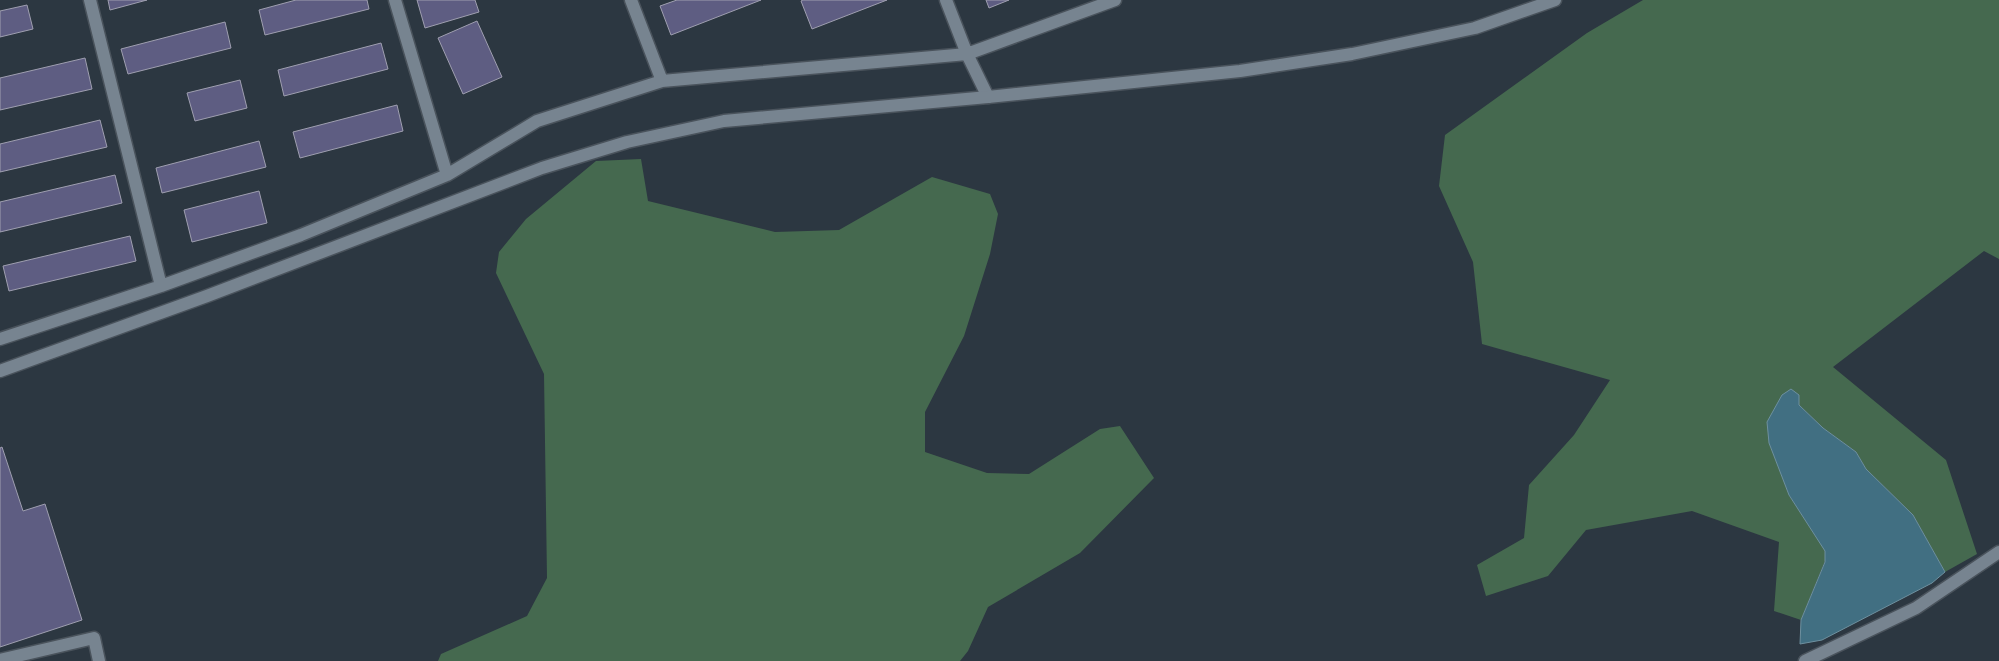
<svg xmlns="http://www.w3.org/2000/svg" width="1999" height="661" viewBox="0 0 1999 661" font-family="'Space Grotesk',sans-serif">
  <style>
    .forest { fill: #45694f }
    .water { fill: #416f82; stroke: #6e909f }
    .building { fill: #5e5d82; stroke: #9f9fb0 }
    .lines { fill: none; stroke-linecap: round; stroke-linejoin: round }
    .minor-casing { stroke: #4a535c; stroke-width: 15 }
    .tertiary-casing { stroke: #4a535c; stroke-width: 15 }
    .minor { stroke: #778490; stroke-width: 12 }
    .tertiary { stroke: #778490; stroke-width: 12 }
  </style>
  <rect width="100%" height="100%" fill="#2c3741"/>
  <!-- forest -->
  <path class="forest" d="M1643,0H1999V259L1984,251L1833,367L1946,460L1977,554L1945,572L1913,515L1866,469L1856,452L1823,428L1799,405V395L1789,495L1825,550V561L1801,620L1774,611L1779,542L1692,511L1586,530L1548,576L1486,596L1477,565L1524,538L1529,485L1574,435L1610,380L1482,344L1473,262L1439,186L1445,135L1587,33Z
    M641,159L648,201L775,232L839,230L932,177L990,194L998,214L990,254L964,336L925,412V452L987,473L1029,474L1100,429L1120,426L1154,478L1080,553L988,607L968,651L960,661H438L441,654L527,616L547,578L544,374L496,273L499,252L526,219L596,161Z"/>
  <!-- water -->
  <path class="water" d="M1791,389L1799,395V405L1823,428L1856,452L1866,469L1913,515L1945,572L1932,583L1822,640L1800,644L1801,620L1825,562V551L1789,495L1769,443L1767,422L1782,395Z"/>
  <!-- building -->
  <path class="building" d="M108,0H147L110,10Z
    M296,0H367L369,9L265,35L259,10Z
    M417,0H475L479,12L425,28Z
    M677,0H761L671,35L660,6Z
    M803,0H887L812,29L801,1Z
    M986,0H1009L989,8Z
    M27,5L33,29L0,37V11Z
    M477,21L502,77L463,94L438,38Z
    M225,22L231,48L128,74L121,49Z
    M381,43L388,69L284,96L278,70Z
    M85,58L92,89L0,110V78Z
    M240,80L247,108L195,121L187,93Z
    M397,105L403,131L300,158L293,132Z
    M100,120L107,147L0,172V144Z
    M259,141L266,167L162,193L156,168Z
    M115,175L122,203L0,232V202Z
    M259,191L267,223L192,242L184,210Z
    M130,236L136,261L9,291L3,266Z
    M2,447L23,511L45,504L82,620L0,647V448Z"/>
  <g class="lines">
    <defs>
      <path id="minor" d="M90,0L161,286
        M395,0L447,175
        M631,0L662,81
        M946,0L967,54L988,97
        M0,339L161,286L301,235L447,175L537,121L662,81L967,54L1115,0
        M0,660L94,638L99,661
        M1805,661L1916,608L1999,552"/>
      <path id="tertiary" d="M0,371L207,296L542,168L627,142L724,121L988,97L1240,71L1352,54L1475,28L1555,0"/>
    </defs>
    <!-- minor casing -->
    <use href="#minor" class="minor-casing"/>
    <!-- tertiary casing -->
    <use href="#tertiary" class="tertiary-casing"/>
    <!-- minor -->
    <use href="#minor" class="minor"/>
    <!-- tertiary -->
    <use href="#tertiary" class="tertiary"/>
  </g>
</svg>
